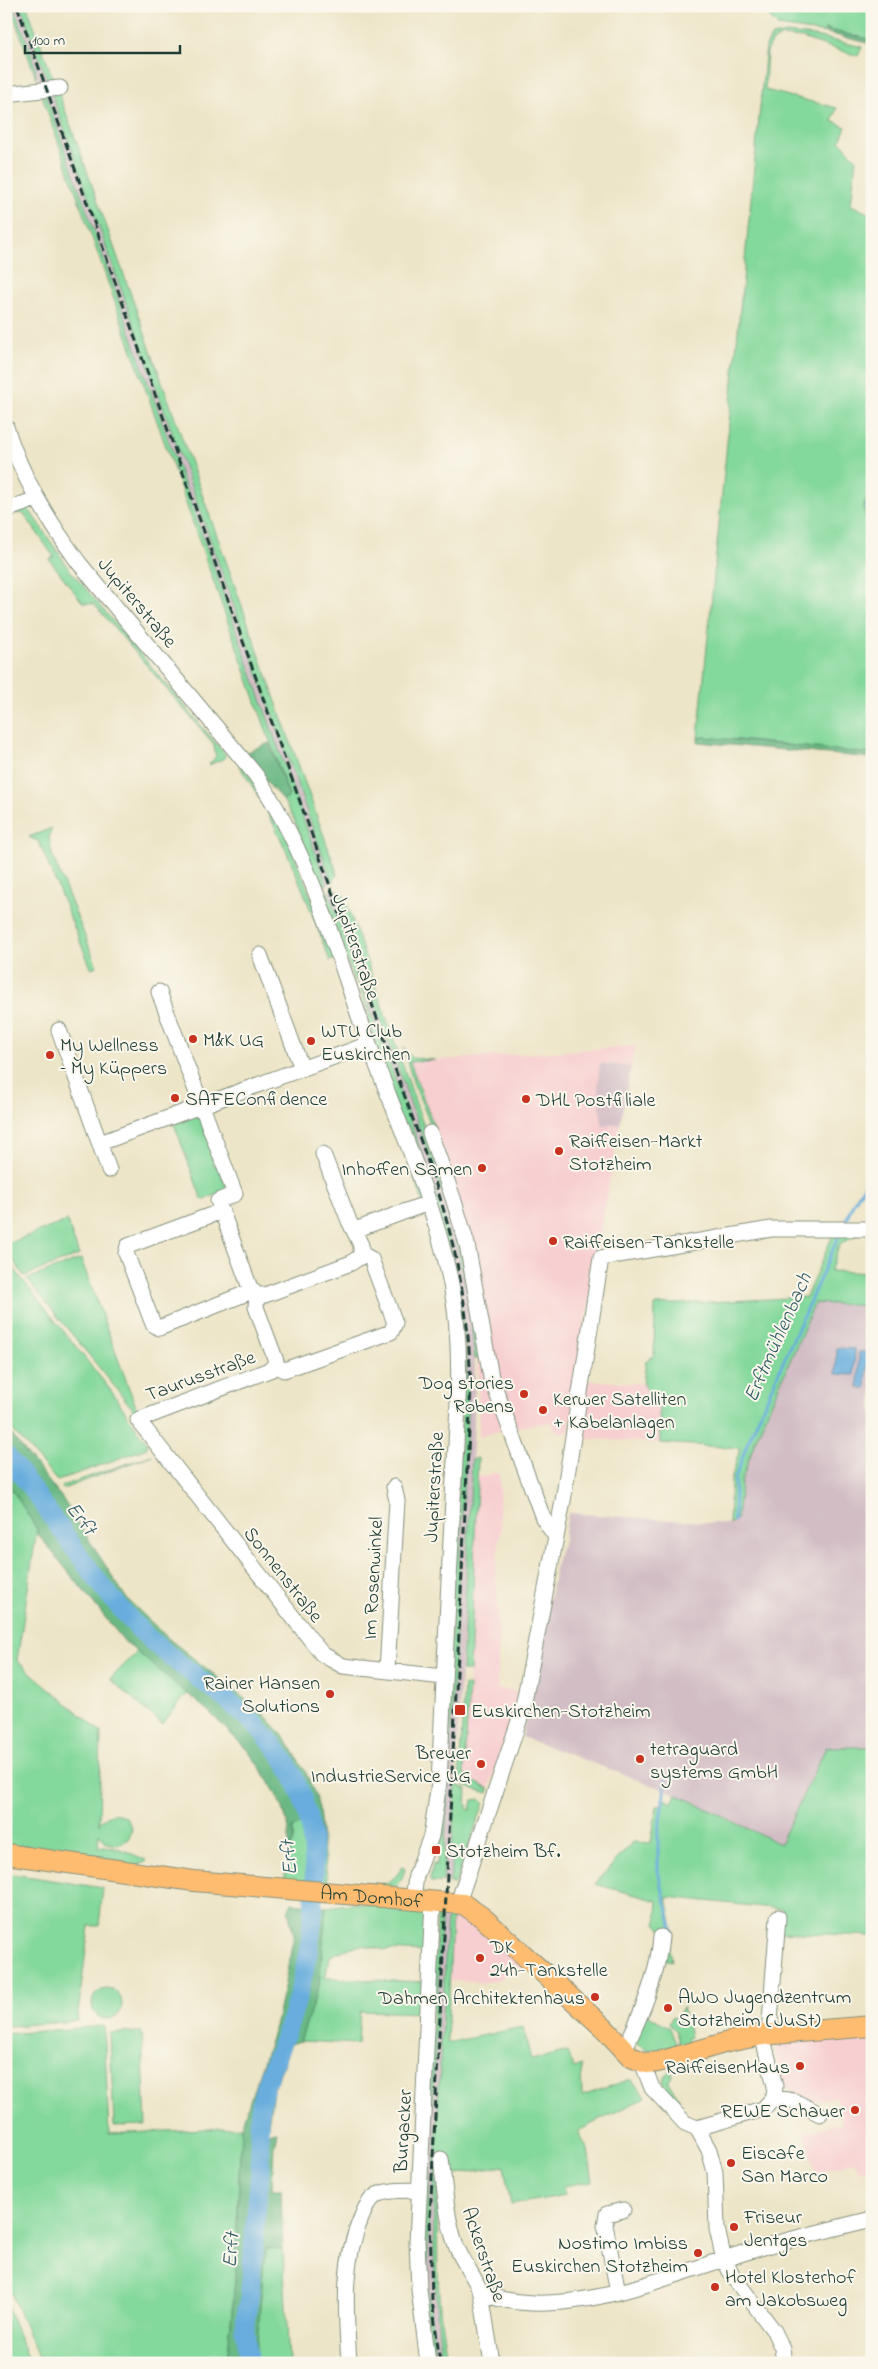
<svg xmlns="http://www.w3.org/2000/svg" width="878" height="2369" viewBox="0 0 878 2369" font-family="'Indie Flower',sans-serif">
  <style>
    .built { fill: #f7cfd0 }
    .industrial { fill: #d2bdc5 }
    .green { fill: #83d89b; stroke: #518a68 }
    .forest { fill: #6ab883; stroke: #447a5c }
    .water { fill: #67addd; stroke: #437588 }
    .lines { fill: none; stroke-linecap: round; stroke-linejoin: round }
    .stream { stroke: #67addd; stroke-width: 3 }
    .river { stroke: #67addd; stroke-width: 19 }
    .minor-casing { stroke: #86917e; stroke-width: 17 }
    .major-casing { stroke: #86917e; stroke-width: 22 }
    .minor { stroke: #fff; stroke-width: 15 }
    .major { stroke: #fdbc70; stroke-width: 20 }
    .rail { stroke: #1f3d34; stroke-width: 3; stroke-dasharray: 8 4; stroke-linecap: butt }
    .poi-dot { fill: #c8321e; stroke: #fbf7ec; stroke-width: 2 }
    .labels { text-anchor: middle; stroke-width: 4; stroke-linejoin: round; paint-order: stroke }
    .street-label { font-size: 20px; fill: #1f3d34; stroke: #fbf7ec }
    .poi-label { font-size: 20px; fill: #1f3d34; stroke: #fbf7ec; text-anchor: start }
    .water-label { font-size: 21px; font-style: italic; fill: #355f67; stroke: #fbf7ec }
  </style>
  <rect width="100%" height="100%" fill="#fbf7ec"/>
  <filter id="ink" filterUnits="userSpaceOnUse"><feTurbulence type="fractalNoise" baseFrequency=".02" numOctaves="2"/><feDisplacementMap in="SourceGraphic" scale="10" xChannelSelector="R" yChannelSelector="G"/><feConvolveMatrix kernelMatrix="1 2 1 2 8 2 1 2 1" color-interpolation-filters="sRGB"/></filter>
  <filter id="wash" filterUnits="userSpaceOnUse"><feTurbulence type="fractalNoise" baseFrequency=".0096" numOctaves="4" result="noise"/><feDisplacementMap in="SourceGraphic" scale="20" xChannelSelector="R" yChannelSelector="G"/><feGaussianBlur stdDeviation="1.12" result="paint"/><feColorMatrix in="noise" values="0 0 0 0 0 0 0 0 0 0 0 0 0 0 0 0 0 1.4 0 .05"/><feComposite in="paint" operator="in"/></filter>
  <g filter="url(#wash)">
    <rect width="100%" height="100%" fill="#ede5c7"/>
    <!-- built -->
    <path class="built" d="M636,1046L631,1067L600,1063L602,1125L620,1124L597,1250L569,1432L558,1433L553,1428L552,1422L516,1427L495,1368L436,1132L410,1062Z
      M478,1358H483L502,1430L479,1437Z
      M585,1380L643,1384L659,1406L660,1443L576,1438Z
      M493,1473L500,1474L499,1524H501L496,1571L499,1633L497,1688L519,1692L489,1789L473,1781L464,1774L478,1476L486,1477Z
      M452,1915L465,1916L470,1918L524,1967L503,1972V1979L477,1983V1981H450Z
      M872,2034V2168L857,2171L854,2162L815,2173L805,2133L842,2123L835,2097L809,2101L784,2087L775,2054L776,2045L779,2042Z"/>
    <!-- industrial -->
    <path class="industrial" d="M13,6H21L49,85L39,86L37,73Z
      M51,92L332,882L327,885L65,152L46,96Z
      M335,890L450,1215L461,1258L473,1326L475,1359L474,1423L450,1883L443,1882L467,1417V1352L460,1295L442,1210L328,891Z
      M600,1063L631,1067L620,1124L602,1125L598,1084Z
      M815,1302L872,1306V1747H826L780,1844L676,1794L522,1737L559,1550L563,1546L568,1513L729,1524L737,1519L741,1483L755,1441Z
      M441,1915H447L436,2153L430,2151Z
      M430,2153L435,2154L433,2227L439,2340L443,2363H436L427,2280Z"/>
    <!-- green -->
    <path class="green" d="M10,6H13C19,22 38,64 36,78Z
      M21,6H27L52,76L54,83L49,85Z
      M767,6H872V40L825,29L827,33L778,26L769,17Z
      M786,33L815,36L862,47L858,56L802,38L781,36L773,41L767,50L765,90L837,108L832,121L846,127L840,141L856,159L851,205L872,215V452L869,495L865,502L866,518L872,523V754L739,740L698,738L766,46L772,36Z
      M51,92L59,94L78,146L336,870L337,875L332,882Z
      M41,93L46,96L327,885L320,884L294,819L283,800L287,799L289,795Z
      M28,508L70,570L225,754V758L209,765L216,756L213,743L94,604L83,603L49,559L54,557L24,514L15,513Z
      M242,765L282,825L336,959L330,961C304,893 281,826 239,766Z
      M52,828L49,837L52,855L97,966L91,968L39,842L29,837Z
      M335,890L343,893L455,1216L483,1358L475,1359L469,1298L450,1215Z
      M328,891L442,1210C459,1281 469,1344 467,1417L443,1882H431L430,1880L433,1864L436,1865L440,1852L437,1851L442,1824L465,1343L367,1017L370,1016L357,980H354L324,895Z
      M403,1047L412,1058L435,1060L410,1062L435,1129L432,1128L413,1082Z
      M194,1115L199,1117L216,1157L212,1159L215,1166L218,1165L226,1186L224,1192L202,1200L173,1121Z
      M67,1221L79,1255L24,1276L6,1249V1238L9,1243Z
      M834,1232L857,1235L840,1244L830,1271L872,1273V1306L815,1303L755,1441L741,1483L737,1519L729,1524L731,1480L740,1448L660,1443L659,1406L643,1384L646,1361L654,1355L655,1305L806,1297Z
      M6,1259L112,1392L138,1431L147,1441V1448L57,1481L6,1422Z
      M81,1259L136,1407L141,1413L137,1414L27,1279Z
      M152,1455L63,1489L62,1486Z
      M478,1458L470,1671H462L472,1460Z
      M6,1480L37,1529L17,1661L101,1732L99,1824C106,1814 116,1810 127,1818L132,1829L129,1839L118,1845L106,1843L99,1833L98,1847C123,1847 124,1851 146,1860V1862L129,1868L6,1848Z
      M137,1652L188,1693L162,1724L110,1679Z
      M464,1685L469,1686L464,1774L473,1781L489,1789L488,1793L467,1787L459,1781Z
      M826,1747H872V1936L780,1932L782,1909L667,1897L674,1933L670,1948L672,1961L660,1958L665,1934L656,1923L658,1901L595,1884L633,1842L651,1843L657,1806H663L664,1799L672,1803L676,1794L780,1844Z
      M456,1784L467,1790L466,1804L468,1805V1810H471L473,1800L480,1799L484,1803L455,1884L450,1883Z
      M304,1824L310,1860L309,1883L230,1876L284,1879L293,1840V1827Z
      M322,1840L328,1884L318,1883L315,1843Z
      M402,1867L405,1869L402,1878L396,1886L381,1889V1886L378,1885V1889H371V1884C387,1885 394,1881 402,1867Z
      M6,1873L103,1888L99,1926H89L77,2021L6,2026Z
      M358,1903L420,1907L427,1913L425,1952L385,1950L363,1945L352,1947L330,1956L325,1978L424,1982L422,2013L360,2011L358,2044L300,2041L319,1986L326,1907Z
      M437,1914L441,1915V1926L430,2151L426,2149Z
      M447,1915H452L447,2043L523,2027L531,2060L564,2052L568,2053L574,2068L581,2065L582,2096L631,2079L646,2097L578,2131L588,2150L593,2181L563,2186L565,2195L511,2205L504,2166L445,2176L441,2152L436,2153Z
      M92 2004a15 15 0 1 1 30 0a15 15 0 1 1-30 0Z
      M683,2007L690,2037L687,2038L689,2044L680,2045L676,2031L669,2024L672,2017L676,2019Z
      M644,2012L670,2028L677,2045L649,2050L636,2043Z
      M104,2026L109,2134L241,2127L235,2281L227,2363H40L6,2280V2034Z
      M142,2032L146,2125L114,2126L110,2033Z
      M671,2070L673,2074L668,2083L680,2099L676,2102L663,2084L664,2076Z
      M427,2152L430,2153L427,2280L436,2363H431L422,2270Z
      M435,2154L437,2155C439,2202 436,2248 439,2294C440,2317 444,2340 448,2363H443C432,2293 433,2225 435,2154Z
      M265,2249L283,2250L289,2363H255Z
      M6,2304L29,2363H6Z"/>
    <!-- forest -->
    <path class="forest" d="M824,29L872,40V44L827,33Z
      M872,452V523L863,510L865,502L869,495Z
      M705,737L872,754V758L698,742V738Z
      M269,743L289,796L287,799L283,800L270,786L245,753Z
      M6,1428L62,1498L127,1599L169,1639L265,1715L287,1740L307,1775L315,1795L319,1808L322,1840L315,1843L304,1824L293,1827V1840L289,1854V1829L283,1808L268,1779L248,1751L207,1710L125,1642L37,1533V1529L6,1480Z
      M292,1903L326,1907L319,1986L300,2041L291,2044L273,2091L267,2132L277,2131L274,2147L272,2190H281L283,2250L265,2249L255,2363H227L235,2281L241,2127L275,2026L284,1987L294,1935L288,1911Z"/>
    <!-- water -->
    <path class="water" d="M837,1348L855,1349L854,1375L836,1374Z
      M859,1352H868L866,1388H858Z"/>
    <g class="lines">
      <!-- stream -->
      <path class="stream" d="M872,497L867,507L872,517
        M844,1225L853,1203L872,1174
        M734,1521L735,1479L747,1444L840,1233
        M237,1709L249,1708
        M666,1780L658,1834V1871L672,1928L667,1946"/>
      <!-- river -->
      <path class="river" d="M6,1455C53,1513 90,1579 142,1632C188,1677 253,1708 287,1764C330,1837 316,1945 290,2022C280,2051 264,2078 260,2110C257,2130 261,2151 260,2172C256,2211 253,2251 250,2291C249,2302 245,2315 245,2327C245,2339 248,2351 248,2363"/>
    </g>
  </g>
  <g filter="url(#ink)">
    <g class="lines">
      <defs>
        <path id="minor" d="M6,94L60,88
          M6,427C22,478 48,520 79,563L255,774C308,851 332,938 362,1025C392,1110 433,1194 451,1284C465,1355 456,1428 453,1499C448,1594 443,1689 439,1783L431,1836L416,1876L413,1899
          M6,510L36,499
          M260,955L302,1069
          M159,992L235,1194L218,1201L250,1288L257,1295H265L351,1263L361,1256V1245L349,1221L323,1154
          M59,1030L109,1170
          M430,1133L453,1198L467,1244L491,1377L543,1518L556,1537
          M100,1143L369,1044
          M222,1211L128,1246L126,1253L153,1324L159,1328L252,1291
          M355,1230L428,1203
          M257,1295L256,1307L276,1361L272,1369L138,1420L322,1654L343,1666L444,1677
          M274,1365L284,1370L391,1332L395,1323L371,1259L362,1254
          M387,1671L397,1501L394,1487
          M458,1903L522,1712L563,1501L601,1258L771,1229H872
          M769,2034L778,1917
          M624,2050C641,2016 658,1975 661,1937
          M642,2062L652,2088L685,2123L697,2128L709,2150L715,2172L717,2229L724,2260L734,2278L774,2331L782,2348L784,2363
          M774,2097L794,2101L820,2114
          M697,2128L763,2109L774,2097L775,2086L762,2035
          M441,2159C445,2188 446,2220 457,2248C464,2264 475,2277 481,2293L492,2363
          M618,2292L605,2225L607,2214L623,2210
          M481,2293C563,2325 670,2274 750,2251C790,2239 831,2229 872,2219
          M349,2363C346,2313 341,2263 362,2216C365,2208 370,2199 377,2195C388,2189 407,2191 419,2190
          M428,2363L419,2289L417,2242L433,1900"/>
        <g id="major">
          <path id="s1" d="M6,1854L194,1881L463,1904L482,1917L604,2028L631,2057L646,2063L658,2062L728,2042L762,2035L872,2026"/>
        </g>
      </defs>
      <!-- minor casing -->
      <use href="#minor" class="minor-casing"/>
      <!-- major casing -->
      <use href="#major" class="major-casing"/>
      <!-- minor -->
      <use href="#minor" class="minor"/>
      <!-- major -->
      <use href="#major" class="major"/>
      <!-- rail -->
      <path class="rail" d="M17,6L431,1170C458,1249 473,1327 470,1410L430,2218L432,2300L440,2363"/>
    </g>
  </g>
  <!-- markers -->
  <g class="poi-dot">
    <circle cx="193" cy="1039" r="5"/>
    <circle cx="311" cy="1041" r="5"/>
    <circle cx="50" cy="1055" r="5"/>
    <circle cx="175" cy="1098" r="5"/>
    <circle cx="526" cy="1099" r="5"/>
    <circle cx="559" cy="1151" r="5"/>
    <circle cx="482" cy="1168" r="5"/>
    <circle cx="553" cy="1241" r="5"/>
    <circle cx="524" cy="1394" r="5"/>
    <circle cx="543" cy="1410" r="5"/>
    <circle cx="330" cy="1694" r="5"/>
    <rect x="454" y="1704" width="12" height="12" rx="2.5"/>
    <circle cx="640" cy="1759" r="5"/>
    <circle cx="481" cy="1764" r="5"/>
    <rect x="431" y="1845" width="10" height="10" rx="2.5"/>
    <circle cx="480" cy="1958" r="5"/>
    <circle cx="595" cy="1997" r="5"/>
    <circle cx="668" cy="2008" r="5"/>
    <circle cx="800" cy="2066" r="5"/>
    <circle cx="855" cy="2110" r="5"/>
    <circle cx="731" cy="2163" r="5"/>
    <circle cx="734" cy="2227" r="5"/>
    <circle cx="698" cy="2253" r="5"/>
    <circle cx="715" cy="2287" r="5"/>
  </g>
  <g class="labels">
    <!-- street labels -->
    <g class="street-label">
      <text transform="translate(138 602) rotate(50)" y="7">Jupiterstraße</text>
      <text transform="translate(357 946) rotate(71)" y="7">Jupiterstraße</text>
      <text transform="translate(200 1375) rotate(-20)" y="7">Taurusstraße</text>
      <text transform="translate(433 1487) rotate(-87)" y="7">Jupiterstraße</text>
      <text transform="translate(284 1574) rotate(52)" y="7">Sonnenstraße</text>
      <text transform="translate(372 1578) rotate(-87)" y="7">Im Rosenwinkel</text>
      <text dy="7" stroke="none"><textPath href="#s1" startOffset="368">Am Domhof</textPath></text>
      <text transform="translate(402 2131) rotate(-87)" y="7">Burgacker</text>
      <text transform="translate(485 2254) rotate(71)" y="7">Ackerstraße</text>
    </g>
    <!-- poi labels -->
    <g class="poi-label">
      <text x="321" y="1037">WTU Club<tspan x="321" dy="23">Euskirchen</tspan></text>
      <text x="203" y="1046">M&amp;K UG</text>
      <text x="60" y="1051">My Wellness<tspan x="60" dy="23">– My Küppers</tspan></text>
      <text x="185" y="1105">SAFEConfidence</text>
      <text x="536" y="1106">DHL Postfiliale</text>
      <text x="569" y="1147">Raiffeisen-Markt<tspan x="569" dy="23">Stotzheim</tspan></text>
      <text x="472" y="1175" text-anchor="end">Inhoffen Samen</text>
      <text x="563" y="1248">Raiffeisen-Tankstelle</text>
      <text x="514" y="1389" text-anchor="end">Dog stories<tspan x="514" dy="23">Robens</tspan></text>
      <text x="553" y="1405">Kerwer Satelliten<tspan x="553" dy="23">+ Kabelanlagen</tspan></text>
      <text x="320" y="1689" text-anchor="end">Rainer Hansen<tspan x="320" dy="23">Solutions</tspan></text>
      <text x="471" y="1717">Euskirchen-Stotzheim</text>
      <text x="650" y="1755">tetraguard<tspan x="650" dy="23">systems GmbH</tspan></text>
      <text x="471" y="1759" text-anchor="end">Breuer<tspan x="471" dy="23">IndustrieService UG</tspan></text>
      <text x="446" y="1857">Stotzheim Bf.</text>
      <text x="490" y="1953">DK<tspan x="490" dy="23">24h-Tankstelle</tspan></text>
      <text x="678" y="2003">AWO Jugendzentrum<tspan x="678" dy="23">Stotzheim (JuSt)</tspan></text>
      <text x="585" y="2004" text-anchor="end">Dahmen Architektenhaus</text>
      <text x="790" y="2073" text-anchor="end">RaiffeisenHaus</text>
      <text x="845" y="2117" text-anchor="end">REWE Schauer</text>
      <text x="741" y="2159">Eiscafe<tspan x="741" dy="23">San Marco</tspan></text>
      <text x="744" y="2223">Friseur<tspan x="744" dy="23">Jentges</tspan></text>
      <text x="688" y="2249" text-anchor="end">Nostimo Imbiss<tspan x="688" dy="23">Euskirchen Stotzheim</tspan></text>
      <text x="725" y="2283">Hotel Klosterhof<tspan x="725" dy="23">am Jakobsweg</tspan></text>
    </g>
    <!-- water labels -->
    <g class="water-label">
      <text transform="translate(777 1337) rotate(-66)" y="7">Erftmühlenbach</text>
      <text transform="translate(82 1518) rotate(53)" y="7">Erft</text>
      <text transform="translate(288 1858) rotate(-95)" y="7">Erft</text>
      <text transform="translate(230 2250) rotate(-85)" y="7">Erft</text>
    </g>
  </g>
  <!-- margin -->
  <rect width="878" height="2369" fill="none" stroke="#fbf7ec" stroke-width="25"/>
  <!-- scale -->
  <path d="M25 45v8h155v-8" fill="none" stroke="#1f3d34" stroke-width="2.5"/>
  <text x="32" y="45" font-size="15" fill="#1f3d34" stroke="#fbf7ec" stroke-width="4" paint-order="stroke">100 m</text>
</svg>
